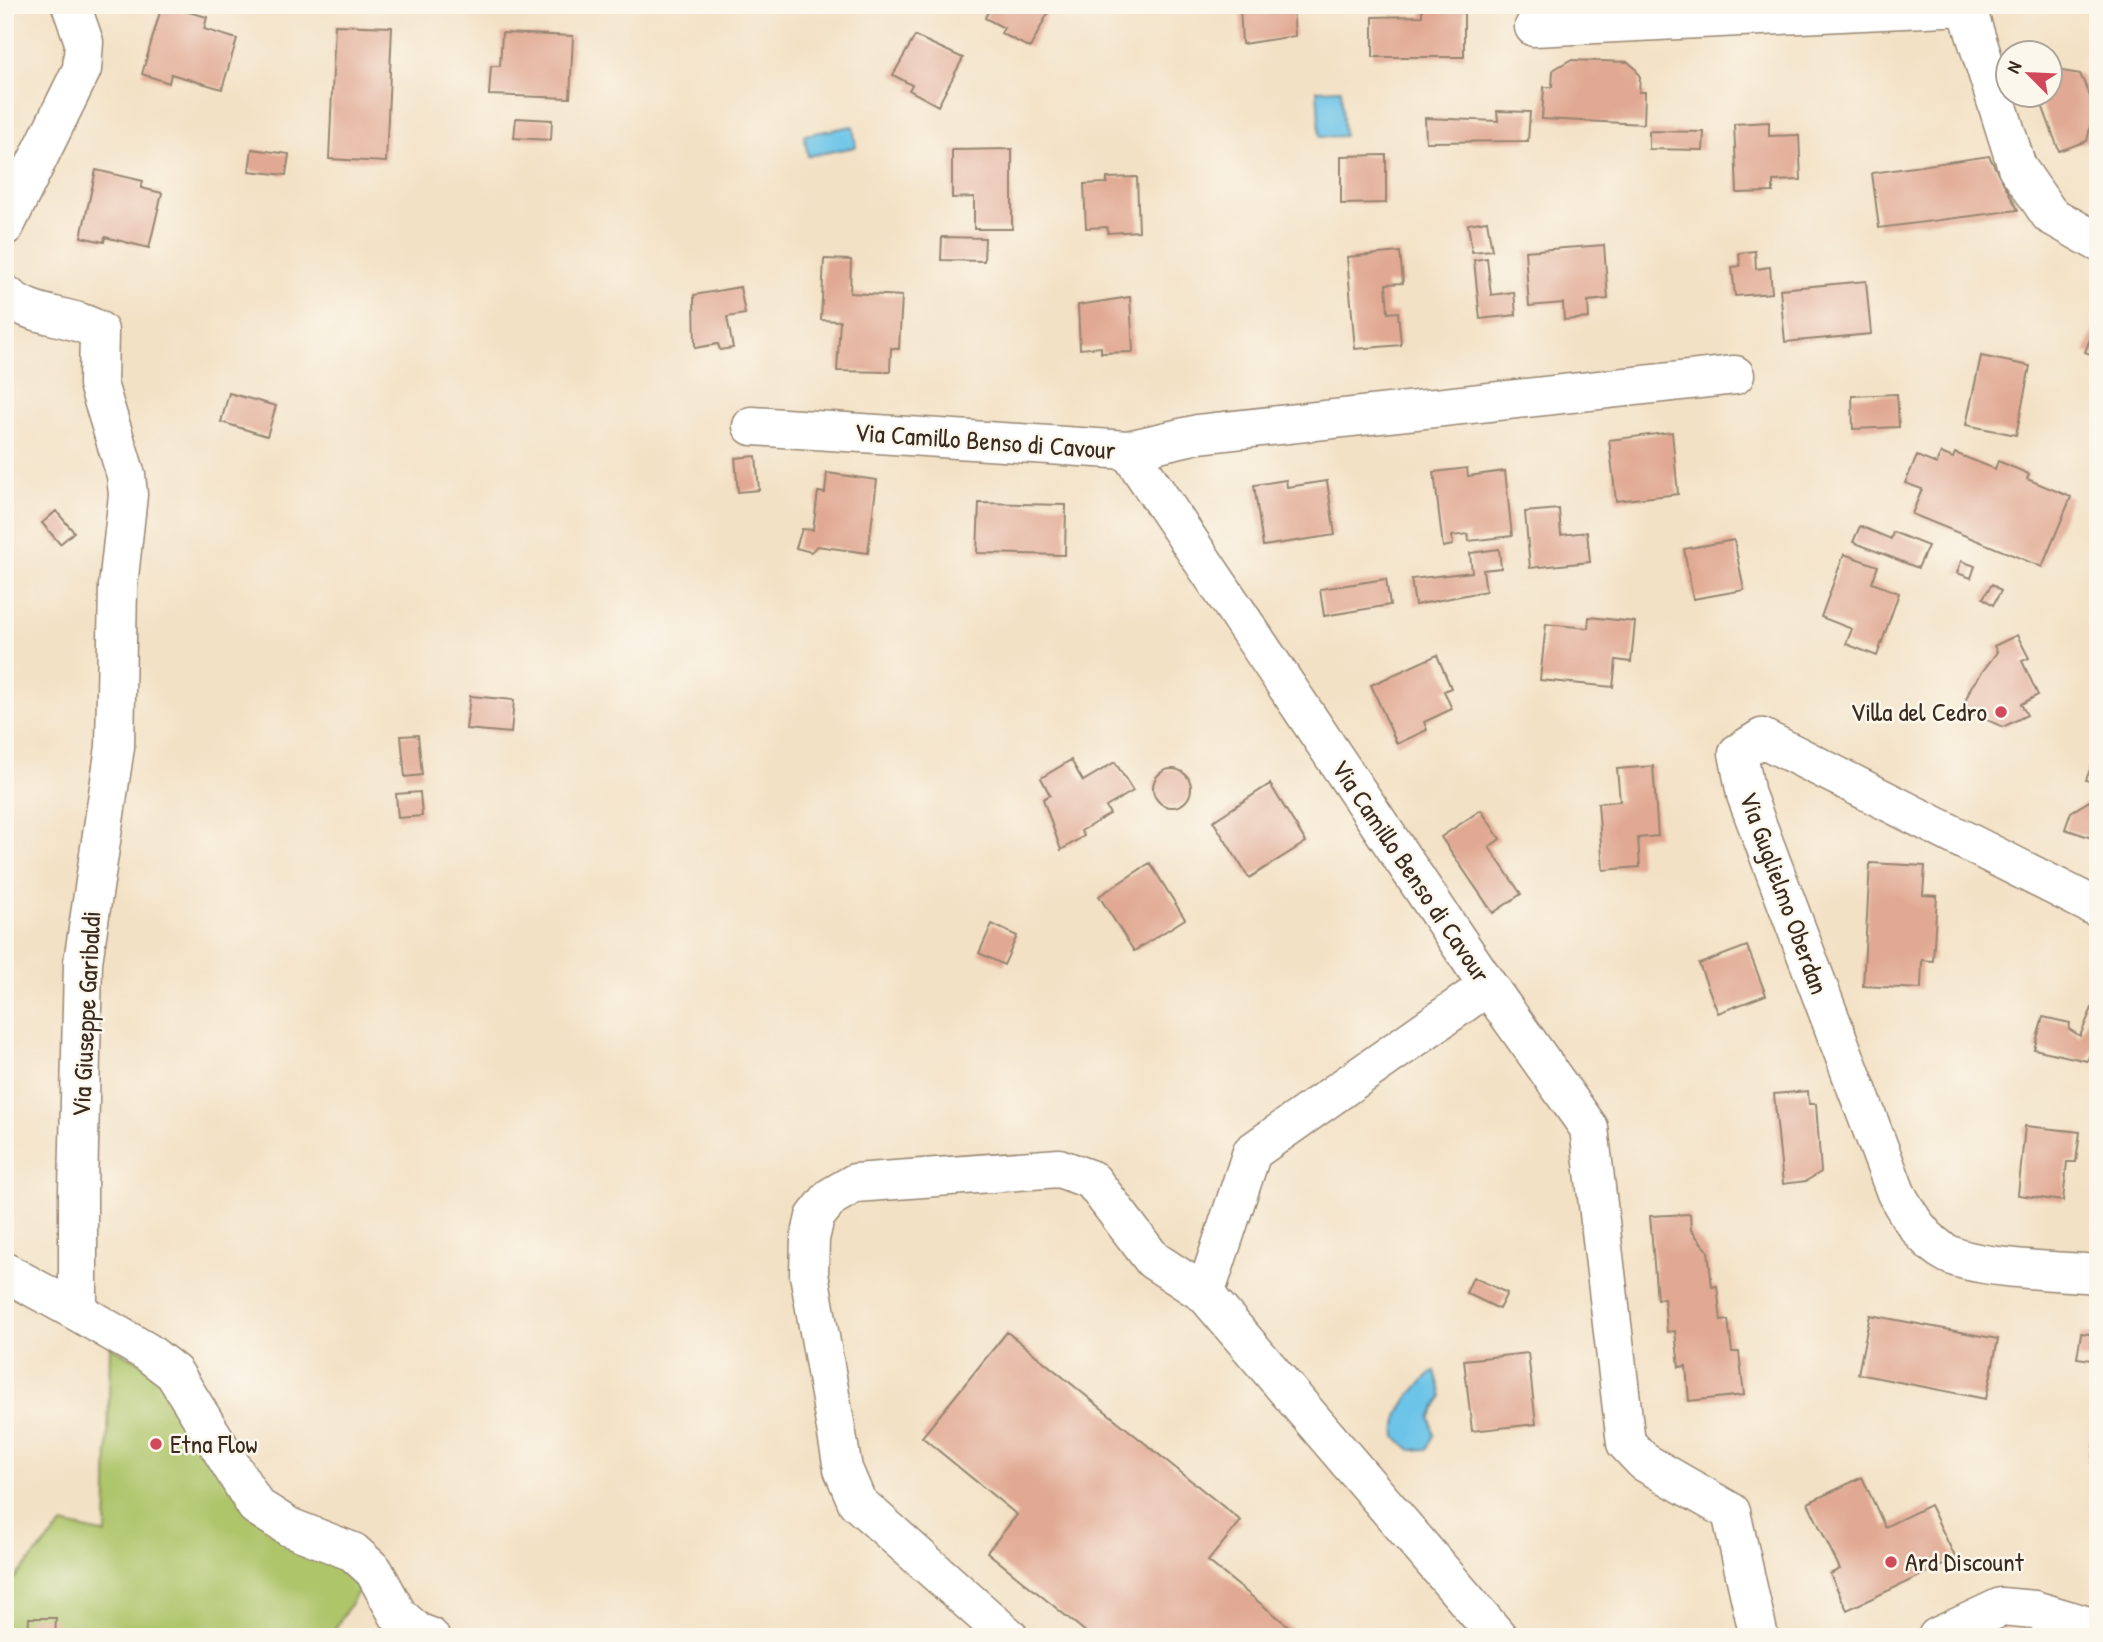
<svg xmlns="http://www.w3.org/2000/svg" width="2103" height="1642" viewBox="0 0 2103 1642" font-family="'Patrick Hand',sans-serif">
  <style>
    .green { fill: #aec56b; stroke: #747844; stroke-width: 2 }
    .water { fill: #6cc4e9; stroke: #547784; stroke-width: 2 }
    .building { fill: #e1a993 }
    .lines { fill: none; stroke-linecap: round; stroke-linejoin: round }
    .minor-casing { stroke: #978672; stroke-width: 41 }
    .minor { stroke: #fff; stroke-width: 38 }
    .poi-dot { fill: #d1495b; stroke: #fbf7ec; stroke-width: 2.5 }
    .labels { text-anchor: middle; stroke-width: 5; stroke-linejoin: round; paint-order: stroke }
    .street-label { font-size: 26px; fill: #3b2a1e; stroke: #fbf7ec }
    .poi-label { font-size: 26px; fill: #3b2a1e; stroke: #fbf7ec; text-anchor: start }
  </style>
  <rect width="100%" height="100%" fill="#fbf7ec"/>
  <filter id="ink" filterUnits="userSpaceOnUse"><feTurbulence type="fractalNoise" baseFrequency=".0143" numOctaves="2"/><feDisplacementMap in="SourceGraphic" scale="14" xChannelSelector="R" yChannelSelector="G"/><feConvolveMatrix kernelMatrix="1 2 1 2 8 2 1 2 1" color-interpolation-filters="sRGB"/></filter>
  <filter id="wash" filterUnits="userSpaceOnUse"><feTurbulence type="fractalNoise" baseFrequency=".00686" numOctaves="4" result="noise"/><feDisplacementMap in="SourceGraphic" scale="28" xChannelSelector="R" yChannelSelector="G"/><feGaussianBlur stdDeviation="1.57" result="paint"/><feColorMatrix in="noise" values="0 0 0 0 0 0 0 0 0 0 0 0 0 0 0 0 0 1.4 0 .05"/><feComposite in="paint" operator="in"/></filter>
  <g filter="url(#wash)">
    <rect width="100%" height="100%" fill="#f3e1c5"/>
    <!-- green -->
    <path class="green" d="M110,1346L166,1376L322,1555L362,1585L330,1637H5V1589L63,1524L106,1534Z"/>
    <!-- water -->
    <path class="water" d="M1341,89L1344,136L1320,137L1317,90Z
      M853,126L856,147L808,156L804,135Z
      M1435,1371L1442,1396L1430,1418L1434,1435L1427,1449L1411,1450L1396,1437C1392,1411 1416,1386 1435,1371Z"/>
    <g id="blocks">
      <!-- building -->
      <path class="building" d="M162,5L207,17L204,29L237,39L222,89L171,74L169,83L142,74Z
        M992,5H1052L1030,48L1001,33L1004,28L985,18Z
        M1240,5H1293L1295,36L1242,44Z
        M1422,5H1464V57H1373V17L1422,16Z
        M335,25L392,27L386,162L329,159Z
        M502,33L573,36L570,98L489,95L491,66H500Z
        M915,36L963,58L938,106L909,90L912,85L893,75Z
        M1570,60L1628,62L1635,68L1640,77L1639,92H1645L1644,124L1542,119L1544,87H1552L1553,70Z
        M2050,69L2080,74L2095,107L2087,141L2059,151L2038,94H2050Z
        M1497,111L1530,112L1528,141L1426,142L1425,118L1498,121Z
        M516,118L552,120L551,140L514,138Z
        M1769,122V136L1799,135L1801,180L1773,181V192L1737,193L1734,124Z
        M1649,131L1704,132L1703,150L1649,149Z
        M252,149L289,154L286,175L249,171Z
        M1012,149V229H974V197L952,198V150Z
        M1386,155V203L1341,204V156Z
        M1989,156L2018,210L1879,228L1872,173Z
        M96,170L143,181L141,188L162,193L149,248L105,237L104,242L81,237Z
        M1137,177L1139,231L1108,233L1107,227L1086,228L1084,184L1107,183V178Z
        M1487,221L1492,250L1472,252L1468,224Z
        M942,237L985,238L984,261L941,260Z
        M1604,245L1608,299L1588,301L1589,318L1564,320L1563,303L1529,306L1525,251Z
        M1755,251L1756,269L1770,267L1772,293L1735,296L1732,267L1740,266L1739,253Z
        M1400,252L1403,283L1386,284L1388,313L1398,312L1401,345L1355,349L1347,257Z
        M1487,258L1491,295L1514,292L1516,315L1480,319L1474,260Z
        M824,259L851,260L850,293L902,296L899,349L891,348L890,372L837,371L840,321L821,320Z
        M1866,281L1871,334L1785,342L1780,289Z
        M740,287L745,314L727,317L733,348L720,350L718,344L695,348L694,295Z
        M1130,297L1133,352L1101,353V347L1080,349L1078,305Z
        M2098,318V357L2085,352Z
        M1981,356L2030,366L2016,435L1966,425Z
        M229,393L276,406L267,436L221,422Z
        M1897,394L1899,427L1853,429L1852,396Z
        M1672,432L1678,494L1616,501L1609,440Z
        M1941,453L1953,458L1955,453L1995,469L1998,461L2029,474L2027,479L2071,497L2042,567L1912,514L1922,489L1905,483L1917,456L1936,464Z
        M756,456L759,490L738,492L735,458Z
        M1467,468L1468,476L1505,471L1512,536L1469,541L1468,534L1452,536L1453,545L1443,547L1434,472Z
        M827,473L877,480L868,553L817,546L811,552L796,548L802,529L813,530L818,492L825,493Z
        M1286,480L1287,487L1327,481L1335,535L1263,546L1254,485Z
        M979,503L1066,505L1065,555L977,553Z
        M1559,509L1561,535L1587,532L1590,562L1530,568L1525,512Z
        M56,511L74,532L60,544L42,523Z
        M1860,526L1891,539L1893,532L1928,546L1918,568L1853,542Z
        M1734,540L1744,590L1693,599L1684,549Z
        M1499,549L1501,568L1483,570L1486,591L1415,605L1411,579L1472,572L1470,553Z
        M1844,554L1878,566L1872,583L1899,593L1877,656L1846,644L1852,629L1821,617Z
        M1961,561L1975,566L1971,578L1957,573Z
        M1386,579L1390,605L1324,616L1320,589Z
        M1992,584L2001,591L1993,605L1983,598Z
        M1589,617L1635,622L1631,662L1616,660L1613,687L1540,680L1546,624L1588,628Z
        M2017,635L2029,658L2022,661L2038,695L2021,704L2027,715L2003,727L1962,709L1971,687L1997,652L1994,646Z
        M1437,655L1451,688L1444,691L1452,709L1424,722L1427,730L1397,744L1371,685Z
        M470,696L514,700L511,733L466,729Z
        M418,735L422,775L405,777L401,736Z
        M2098,749V784L2086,780Z
        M1071,760L1083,781L1115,762L1133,791L1106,807L1110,814L1081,831L1084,836L1061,850L1043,799L1050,795L1041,778Z
        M1653,766L1658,836L1638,838L1640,867L1603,870L1598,803L1620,801L1617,769Z
        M1153 788a19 19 0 1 1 38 0a19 19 0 1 1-38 0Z
        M1270,784L1306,842L1249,878L1213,821Z
        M420,792L422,816L398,818L396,794Z
        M2098,796V840L2065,829L2071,812Z
        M1481,810L1500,839L1489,847L1521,894L1493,913L1441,837Z
        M1150,863L1185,919L1134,951L1099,896Z
        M1870,863L1925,866L1923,895L1937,896L1933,961L1922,960L1921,989L1863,986Z
        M992,924L1017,936L1004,965L979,953Z
        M1747,946L1766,995L1718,1013L1699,964Z
        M2098,994V1045L2095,1044L2087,1061L2034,1049L2043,1017L2070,1023L2069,1029L2080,1036Z
        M1808,1091L1809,1104H1816L1821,1172L1806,1181L1783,1184L1774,1094Z
        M2025,1126L2080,1132L2076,1162H2067L2063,1201L2018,1195Z
        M1690,1214L1691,1230L1708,1251L1712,1287L1717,1286L1721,1321L1728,1320L1732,1352H1739L1744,1395L1689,1401L1686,1366L1679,1367L1675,1331L1667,1332L1664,1298L1657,1299L1650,1216Z
        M1473,1277L1507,1293L1499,1309L1466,1293Z
        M1870,1315L1998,1339L1986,1399L1858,1374Z
        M1007,1332L1241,1521L1208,1561L1302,1637H1092L987,1552L1017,1515L922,1437Z
        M2081,1333L2098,1335V1361L2077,1358Z
        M1528,1353L1536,1424L1472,1431L1464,1360Z
        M2096,1430H2098V1468L2092,1467Z
        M1862,1477L1885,1527L1930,1505L1956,1559L1847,1610L1830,1574L1840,1569L1808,1503Z
        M29,1618H56L55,1637H28Z"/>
    </g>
  </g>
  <g filter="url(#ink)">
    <use href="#blocks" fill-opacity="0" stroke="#978672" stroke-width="2"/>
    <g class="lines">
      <defs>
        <path id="minor" d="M1966,5L2017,167L2050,215L2098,242
          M1534,27L1966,6
          M5,226L82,69L84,42L71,5
          M5,294C32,319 69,313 99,331L98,384L126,475L128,495L118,586L115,747L83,962L78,1191V1312L147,1352L174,1373L256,1506L289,1527L353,1552L374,1571L398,1615L417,1632L430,1637
          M752,426L1128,450L1488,986L1589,1128L1626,1443L1644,1462L1731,1512L1759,1637
          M1128,450L1198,434L1735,375
          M2098,908L1762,738L1738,753L1746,795L1896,1193C1908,1215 1924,1242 1948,1254C1977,1269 2062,1271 2098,1274
          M1488,986L1252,1152L1205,1294L1498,1637
          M5,1272L78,1312
          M1009,1637L857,1502L843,1469L809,1274L810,1239L815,1217L831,1197L855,1183L1059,1168L1092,1180L1153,1260L1205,1294
          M1937,1637L2001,1607L2034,1610L2098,1629"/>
      </defs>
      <!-- minor casing -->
      <use href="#minor" class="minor-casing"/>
      <!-- minor -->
      <use href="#minor" class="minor"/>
    </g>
  </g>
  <!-- markers -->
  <g class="poi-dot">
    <circle cx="2001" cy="712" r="7"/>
    <circle cx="156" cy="1444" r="7"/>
    <circle cx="1891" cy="1562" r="7"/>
  </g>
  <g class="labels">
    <!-- street labels -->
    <g class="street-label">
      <text transform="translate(985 441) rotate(4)" y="9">Via Camillo Benso di Cavour</text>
      <text transform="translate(1411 871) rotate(56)" y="9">Via Camillo Benso di Cavour</text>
      <text transform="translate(1784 893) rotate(70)" y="9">Via Guglielmo Oberdan</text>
      <text transform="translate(86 1014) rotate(-87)" y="9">Via Giuseppe Garibaldi</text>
    </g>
    <!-- poi labels -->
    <g class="poi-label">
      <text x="1987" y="721" text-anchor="end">Villa del Cedro</text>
      <text x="170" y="1453">Etna Flow</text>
      <text x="1905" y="1571">Ard Discount</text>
    </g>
  </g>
  <!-- margin -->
  <rect width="2103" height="1642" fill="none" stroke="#fbf7ec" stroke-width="28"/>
  <!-- north arrow -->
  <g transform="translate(2029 74) rotate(294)"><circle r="33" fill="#fbf7ec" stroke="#aea59a" stroke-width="2"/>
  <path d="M0-5L12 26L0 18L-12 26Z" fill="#d1495b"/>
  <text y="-10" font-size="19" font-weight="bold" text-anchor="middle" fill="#3b2a1e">N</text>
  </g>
</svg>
